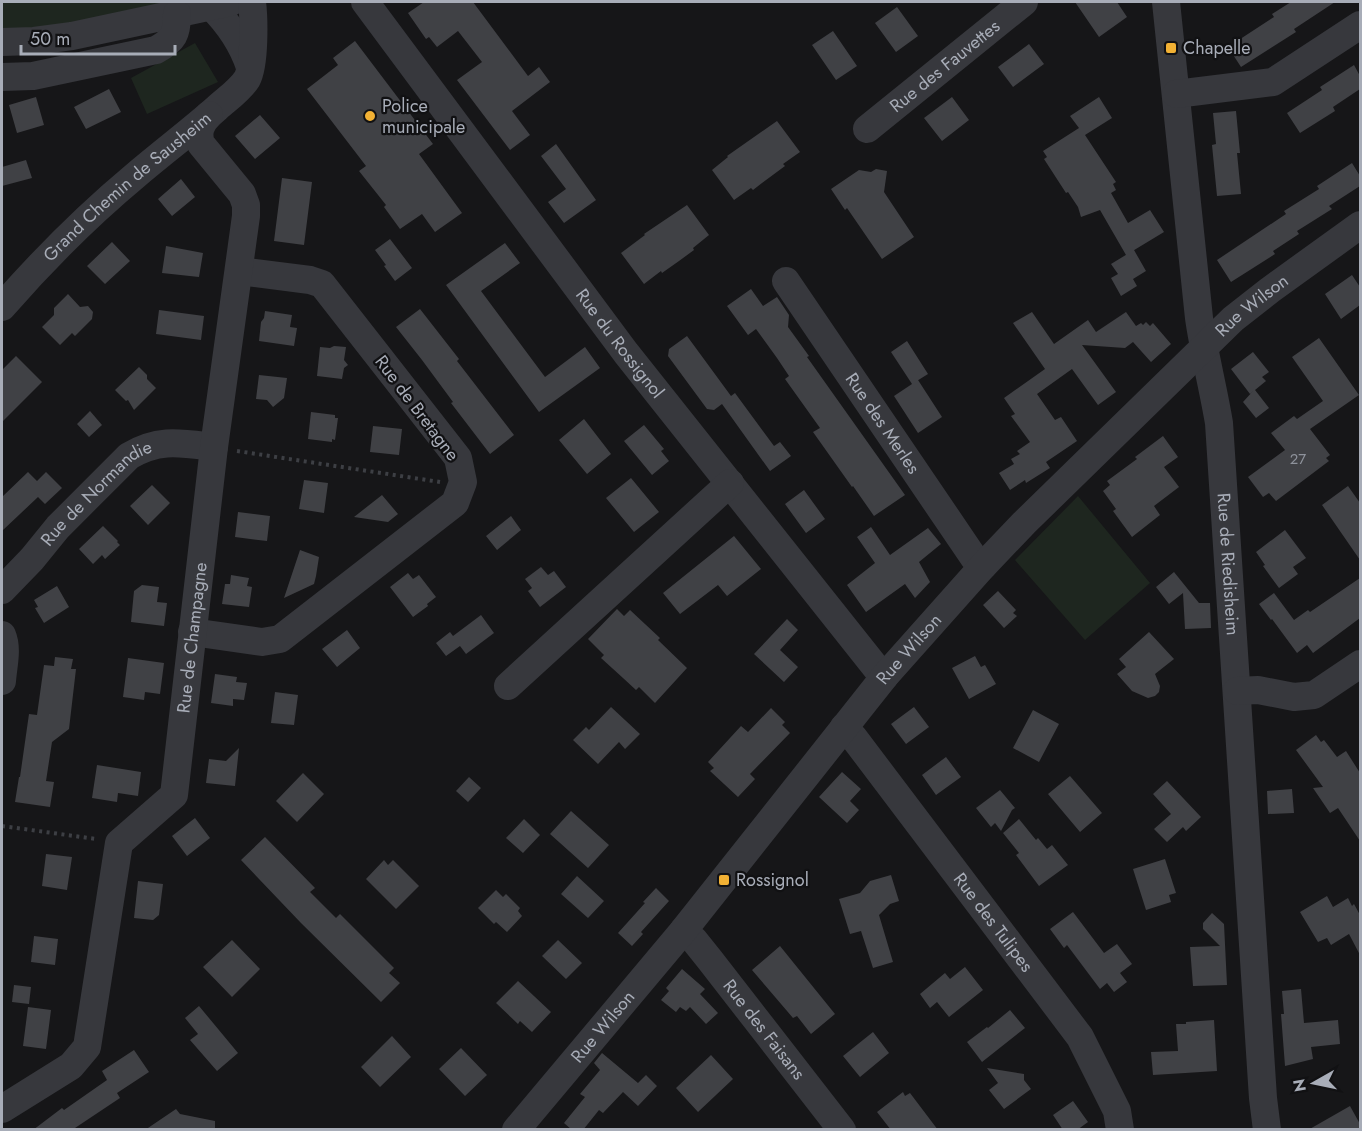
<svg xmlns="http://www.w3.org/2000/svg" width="1362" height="1131" viewBox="0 0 1362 1131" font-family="Jost,sans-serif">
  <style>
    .green { fill: #1e261f }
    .building { fill: #404145 }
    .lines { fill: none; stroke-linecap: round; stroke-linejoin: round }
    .path { stroke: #3d3f44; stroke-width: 4; stroke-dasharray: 3 4.5; stroke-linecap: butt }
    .minor { stroke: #37383d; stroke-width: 28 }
    .poi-dot { fill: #f2b134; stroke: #111113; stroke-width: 2 }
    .labels { text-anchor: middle; stroke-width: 4.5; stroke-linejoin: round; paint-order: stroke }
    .number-label { font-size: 15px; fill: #8e929b }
    .poi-label { font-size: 18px; fill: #a8adb8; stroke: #111113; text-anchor: start }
    .street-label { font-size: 18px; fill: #a8adb8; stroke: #111113 }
  </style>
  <rect width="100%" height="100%" fill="#161618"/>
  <!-- green -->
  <path class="green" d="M2,2H186L39,30L2,29Z
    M195,43L218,82L147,114L131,78Z
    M1078,496L1150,583L1085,640L1015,560Z"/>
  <!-- building -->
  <path class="building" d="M424,2H473L528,76L539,67L550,82L512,111L530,135L510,150L457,80L482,62L458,31L437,47L429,37L426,39L408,13Z
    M1075,2H1117L1127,17L1099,37Z
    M1291,2H1335L1294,29L1296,32L1241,67L1228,47L1274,17L1272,14Z
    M897,7L918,36L896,52L875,23Z
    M833,31L857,66L836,80L812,45Z
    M355,41L433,144L419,154L462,213L435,232L422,214L400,229L384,207L386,205L359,171L366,166L307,89L338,65L333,58Z
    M1029,44L1044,64L1013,87L998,67Z
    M1354,65L1360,76V89L1333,107L1335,111L1300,133L1287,113L1322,90L1320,87Z
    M109,89L121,112L86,129L74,107Z
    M36,97L44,125L17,133L9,105Z
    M952,97L969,120L942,141L924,118Z
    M1099,97L1112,118L1085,135L1116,182L1113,184L1116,190L1111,193L1128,223L1150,210L1164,232L1126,255L1100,210L1081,217L1078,207L1068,192L1066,193L1044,159L1047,157L1043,151L1079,128L1070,116Z
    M1236,111L1240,153H1237L1241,194L1217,196L1212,145L1216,144L1213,113Z
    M260,115L280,138L255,159L235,136Z
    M777,121L800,152L783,164L785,166L762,183L753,190L751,188L734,200L712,170L728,157L727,156Z
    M556,144L596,200L564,223L548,202L566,189L541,156Z
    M26,160L32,178L2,186V167Z
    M1352,163L1360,176V186L1329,206L1332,209L1297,231L1299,234L1273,251L1275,254L1231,282L1217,260L1286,214L1284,211L1319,189L1317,186Z
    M876,169L887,171L884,192L914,237L882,259L847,208L845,210L831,189L859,170L871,172Z
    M282,178L312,182L304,245L274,241Z
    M181,179L195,197L172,216L158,199Z
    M687,205L709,235L693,248L694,250L679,261L662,273L661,271L644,284L621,253L645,235L644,234Z
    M390,239L412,268L395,281L384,266L386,265L375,250Z
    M112,242L130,261L105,284L87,266Z
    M505,243L520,263L481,291L545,377L585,347L600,368L539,412L446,285Z
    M166,246L203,253L199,277L162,273Z
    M1134,250L1146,271L1133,279L1137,286L1121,296L1111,278L1118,274L1111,264Z
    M1352,275L1360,287V305L1341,319L1325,294Z
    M751,289L763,306L777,297L789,315L788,327L809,356L807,357L905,495L874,516L853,486L852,487L813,432L820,428L785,379L789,376L777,358L756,329L748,335L727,306Z
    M68,294L80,307L88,306L93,312L92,319L75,336L72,333L60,345L42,327L54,315V308Z
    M420,309L459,359L457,361L514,435L490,454L451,403L453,402L422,360L396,327Z
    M159,310L204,316L201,340L156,334Z
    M265,311L292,315L290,327L297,328L294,346L259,341L261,322L264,318Z
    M1032,312L1054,344L1088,320L1096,332L1126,312L1136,326L1141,323L1143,325L1146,322L1150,326L1153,323L1171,344L1151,362L1133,342L1125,348L1082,345L1116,392L1098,405L1072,369L1037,394L1055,420L1061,417L1077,441L1046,462L1050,468L1026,483L1025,480L1010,490L999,473L1014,464L1011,459L1020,454L1017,451L1030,442L1011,416L1015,414L1004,398L1045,369L1013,323Z
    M687,336L731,396L735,393L774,446L780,442L791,456L770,471L722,404L714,410L707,409L668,356L669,349Z
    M1319,338L1359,395L1310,429L1330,455L1326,458L1329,461L1276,501L1269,493L1263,497L1248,477L1285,450L1271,433L1294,416L1297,419L1323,401L1292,357Z
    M907,341L928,374L912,384L891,352Z
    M334,346L346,347L344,360L348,365L344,368L342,379L317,376L320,347L330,348Z
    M1253,352L1269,372L1262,377L1266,381L1255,390L1269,408L1256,418L1243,402L1253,391L1250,394L1231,369Z
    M16,356L42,382L2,422V370Z
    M139,367L147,375V379L156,388L134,410L128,400L126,401L115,390Z
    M259,375L287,378L284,398L273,407L267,400L256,399Z
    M918,380L942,417L918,433L894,396Z
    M90,411L102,425L89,437L77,424Z
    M311,412L335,415V418H338L335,440L332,439V442L308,439Z
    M584,419L611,454L587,474L559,440Z
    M644,425L664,449L661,451L669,461L652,475L624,441Z
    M373,426L402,429L399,455L370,452Z
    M1163,436L1178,457L1164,467L1179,487L1154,506L1160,515L1132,537L1113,511L1116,509L1103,491L1110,485L1107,481L1137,459L1135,457Z
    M28,472L37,481L46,472L62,488L45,504L38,497L2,531V497Z
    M631,478L659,512L634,532L606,498Z
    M304,480L328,483L324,513L299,509Z
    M152,485L170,503L148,525L130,506Z
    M1348,486L1360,503V560L1322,505Z
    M804,490L825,519L806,533L785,504Z
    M382,495L398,514L388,522L354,517Z
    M238,512L270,516L267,541L235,537Z
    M511,516L521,530L497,550L486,536Z
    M103,526L118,541L117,542L120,545L105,559L102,555L93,564L79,549Z
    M871,527L890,555L928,528L941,544L919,562L930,582L915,598L905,584L866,612L847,585L875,563L857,537Z
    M1285,530L1306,558L1293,567L1298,574L1279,588L1263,566L1265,565L1256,552Z
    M734,536L761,569L727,596L718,585L680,614L663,593Z
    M300,550L319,557L316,576L314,584L284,598Z
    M541,567L548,575L554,571L566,587L540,607L528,591L532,588L525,579Z
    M1174,572L1199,603H1210L1211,628L1185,629L1183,593L1169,604L1156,587Z
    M408,573L413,579L419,575L436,597L427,604L428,606L413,617L390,587Z
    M231,575L249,578L247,586L252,587L249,607L222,604L225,584H230Z
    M1360,578V618L1313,653L1307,645L1297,653L1272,619L1271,620L1259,604L1274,593L1294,620L1308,610L1310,612Z
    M142,585L159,587L157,602L167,603L164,626L131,622L134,591Z
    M57,586L69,607L44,623L35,608L38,607L34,600Z
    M998,591L1016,610L1013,613L1017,616L1004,628L983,605Z
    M617,609L624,616L630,610L660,638L658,640L687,668L655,703L639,687L636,690L623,678L601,658L604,655L588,639Z
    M481,615L494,633L466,654L460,646L446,656L436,643L450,632L453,636Z
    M787,619L798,630L780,650L798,667L784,682L754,654Z
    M347,630L360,648L337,667L322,649Z
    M1149,632L1174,659L1155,674L1160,686L1159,692L1155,696L1148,698L1132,691L1117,674L1126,667L1119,659Z
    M975,656L981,667L985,665L996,684L969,699L952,668Z
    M55,657L73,659L71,669H76L69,729L52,742L46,781L54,782L50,807L15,802L19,777H20L29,714L37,715L44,665L54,666Z
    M128,658L164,663L160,694L145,692L144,700L123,697Z
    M215,674L237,677L236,682L247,683L244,700L233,699V706L211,703Z
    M275,692L298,695L294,725L271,723Z
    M611,707L640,734L625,749L619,742L598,764L573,740L586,727L589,730Z
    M914,707L929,727L906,744L891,724Z
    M771,708L785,722L782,725L790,733L750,774L755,779L738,797L710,771L714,768L708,762L741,726L748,732Z
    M1033,710L1059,724L1039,762L1013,748Z
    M1316,735L1321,742L1324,740L1337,757L1346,751L1360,773V841L1338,808L1330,813L1313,788L1323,787L1296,750Z
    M239,748L235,786L206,783L209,759L226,761Z
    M946,757L961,777L936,795L922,775Z
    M97,765L141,772L138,796L118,793L117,802L92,798Z
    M842,772L861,789L850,801L859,810L847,823L819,797Z
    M303,773L324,794L297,822L276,801Z
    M1070,776L1102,813L1080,832L1048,794Z
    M469,777L481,788L468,802L456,791Z
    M1167,781L1201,817L1186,831L1183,827L1167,842L1154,829L1171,814L1153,794Z
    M1292,789L1294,813L1268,814L1267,791Z
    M1000,790L1015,808L1012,810L1001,831L995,823L991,827L976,808Z
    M571,811L609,845L588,868L550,834Z
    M195,818L210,838L187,856L172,836Z
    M524,819L540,835L523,853L506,838Z
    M1019,819L1036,840L1038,838L1047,849L1052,845L1068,865L1039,886L1016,855L1019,853L1003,833Z
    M265,837L315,888L310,892L336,918L340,914L394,968L389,973L400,983L381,1002L301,923L241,860Z
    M46,854L72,857L67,890L42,886Z
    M1165,859L1176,893L1169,895L1171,902L1146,910L1133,869Z
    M384,860L388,865L393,860L419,886L396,909L366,879Z
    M891,875L899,901L890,904L879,915L893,962L873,968L861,931L850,934L839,899L860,893L870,881Z
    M577,876L604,901L588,918L561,894Z
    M138,881L163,884L159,915L153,920L134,918Z
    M656,888L669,901L641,932L643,934L632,946L618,933L645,903L643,902Z
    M496,890L503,897L506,894L520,908L518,911L522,916L507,932L496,922L494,924L478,908Z
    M1327,896L1333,907L1348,898L1352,906L1354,904L1360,915V955L1349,934L1331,945L1327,938L1318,942L1300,912Z
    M1073,912L1104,953L1117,944L1132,964L1120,973L1127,982L1114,992L1107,983L1100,989L1067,945L1064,948L1050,929Z
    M1212,913L1224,924L1227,985L1193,986L1190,947L1220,946L1203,929V923Z
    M34,936L58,939L55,965L31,962Z
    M232,940L260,969L232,997L203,967Z
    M558,940L582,963L566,979L542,956Z
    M780,946L835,1014L811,1034L797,1016L793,1018L752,970Z
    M965,967L983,990L949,1017L937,1002L930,1008L920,994L945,973L950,979Z
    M682,969L705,989L700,994L718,1013L706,1024L690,1007L686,1011L680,1007L676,1012L661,1000L669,991L666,988Z
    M518,981L551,1012L532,1032L520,1021L518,1024L496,1003Z
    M14,985L31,987L29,1004L12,1002Z
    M1301,989L1304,1023L1338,1020L1340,1044L1311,1047L1313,1059L1285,1066L1281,1014H1284L1282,991Z
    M199,1006L238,1053L217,1071L190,1040L198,1034L185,1018Z
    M28,1007L51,1010L46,1049L23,1046Z
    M1010,1010L1025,1028L982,1062L967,1042L987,1027L988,1028Z
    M1214,1020L1217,1071L1153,1075L1151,1052L1178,1051L1176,1024H1186V1022Z
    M873,1032L889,1053L860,1077L843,1056Z
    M392,1036L411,1057L380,1087L361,1067Z
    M461,1048L487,1075L465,1096L439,1069Z
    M134,1050L149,1072L117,1093L120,1098L72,1130H33L62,1108L64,1110L107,1080L102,1071Z
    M602,1053L638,1083L646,1075L657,1086L638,1106L623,1092L603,1113L599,1110L583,1130H572L564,1123L585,1097L580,1094L600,1070L594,1063Z
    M711,1055L733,1079L698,1112L676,1088Z
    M987,1068L1024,1074V1080L1031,1089L1004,1109L989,1090L998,1083Z
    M903,1092L905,1096L910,1093L938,1130H891L877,1112Z
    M1073,1101L1088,1122L1077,1130H1063L1053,1115Z
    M1350,1106L1360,1124V1130H1308Z
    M176,1109L180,1114L215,1121V1130H145Z"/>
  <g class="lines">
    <!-- path -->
    <path class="path" d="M237,451L440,482
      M2,826L96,839"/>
    <!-- minor -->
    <g class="minor">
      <path id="s1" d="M365,2L626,353L877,669L885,676"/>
      <path id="s2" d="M1166,2L1199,318C1204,353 1213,387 1219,423L1263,1098L1267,1130"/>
      <path d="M211,6C229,24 242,43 250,67"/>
      <path d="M2,42L34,41L72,36L231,2"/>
      <path d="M2,77L33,76L156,50C174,40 177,34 177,14"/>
      <path d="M1176,94L1273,82L1360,25"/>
      <path id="s3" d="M867,129L1024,2"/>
      <path id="s4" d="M786,281L974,558L983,566"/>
      <path id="s5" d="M2,307C43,260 88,215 136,175C163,152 191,131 217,108C227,99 240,90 247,79C255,64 254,18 252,2"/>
      <path id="s6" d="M2,590L32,559L58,527L129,456C159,438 181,443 214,447"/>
      <path d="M192,632L262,642L280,639L455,503L463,482L458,458L322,284L310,280L239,271"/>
      <path d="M2,635C8,649 3,666 2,681"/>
      <path d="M508,686L730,483"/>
      <path d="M1237,691L1258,690L1294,697L1314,695L1360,664"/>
      <path id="s7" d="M844,727L854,738L1080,1037L1117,1111L1120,1130"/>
      <path id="s8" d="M683,931L694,940L710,960L842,1130"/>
      <path id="s9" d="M2,1109L71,1066L87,1047L119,843L174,795L214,447L246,216V205L242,194L201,144C197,132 201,123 209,115"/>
      <path id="s10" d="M516,1130L683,931L885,676L983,566L1024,523L1233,319L1270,290L1360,225"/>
    </g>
  </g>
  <!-- markers -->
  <g class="poi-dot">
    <rect x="1165" y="42" width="12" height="12" rx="3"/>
    <circle cx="370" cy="116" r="6"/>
    <rect x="718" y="874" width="12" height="12" rx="3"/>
  </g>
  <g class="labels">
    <!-- number labels -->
    <g class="number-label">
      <text x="1298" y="464">27</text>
    </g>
    <!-- poi labels -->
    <g class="poi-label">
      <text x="1183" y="54">Chapelle</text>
      <text x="382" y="112">Police<tspan x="382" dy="21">municipale</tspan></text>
      <text x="736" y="886">Rossignol</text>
    </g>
    <!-- street labels -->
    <g class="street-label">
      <text dy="6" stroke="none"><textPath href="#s3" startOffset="100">Rue des Fauvettes</textPath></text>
      <text dy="6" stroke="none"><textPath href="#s5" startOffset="174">Grand Chemin de Sausheim</textPath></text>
      <text dy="6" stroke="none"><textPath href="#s10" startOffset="1107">Rue Wilson</textPath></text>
      <text dy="6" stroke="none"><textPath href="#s1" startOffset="426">Rue du Rossignol</textPath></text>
      <text transform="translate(417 408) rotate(53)" y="6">Rue de Bretagne</text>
      <text dy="6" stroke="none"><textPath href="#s4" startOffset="172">Rue des Merles</textPath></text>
      <text dy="6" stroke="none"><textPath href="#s6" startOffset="136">Rue de Normandie</textPath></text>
      <text dy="6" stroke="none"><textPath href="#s2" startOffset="566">Rue de Riedisheim</textPath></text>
      <text dy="6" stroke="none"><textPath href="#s9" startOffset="544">Rue de Champagne</textPath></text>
      <text dy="6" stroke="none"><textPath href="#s10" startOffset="621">Rue Wilson</textPath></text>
      <text dy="6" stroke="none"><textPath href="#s7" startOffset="246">Rue des Tulipes</textPath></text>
      <text dy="6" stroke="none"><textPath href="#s10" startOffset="135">Rue Wilson</textPath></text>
      <text dy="6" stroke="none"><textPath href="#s8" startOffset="128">Rue des Faisans</textPath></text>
    </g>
  </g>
  <!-- border -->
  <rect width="1362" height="1131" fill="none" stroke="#a8adb8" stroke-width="6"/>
  <!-- north arrow -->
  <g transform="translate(1314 1083) rotate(261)" stroke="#111113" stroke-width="4.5" paint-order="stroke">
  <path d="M0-4.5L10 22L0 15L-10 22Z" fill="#a8adb8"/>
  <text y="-9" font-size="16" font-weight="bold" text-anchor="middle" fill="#a8adb8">N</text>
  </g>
  <!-- scale -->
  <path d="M21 45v9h154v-9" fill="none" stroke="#a8adb8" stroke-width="3"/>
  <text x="30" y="45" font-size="18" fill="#a8adb8" stroke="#111113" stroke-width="4.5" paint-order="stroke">50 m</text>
</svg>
